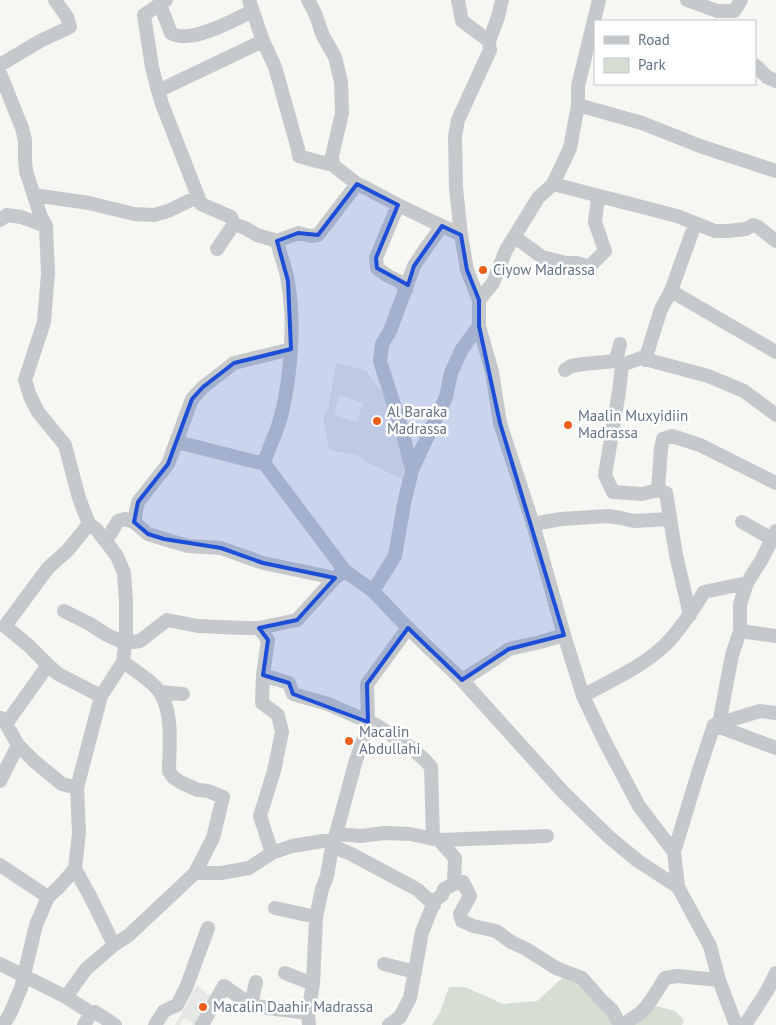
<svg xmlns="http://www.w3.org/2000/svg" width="776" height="1025" viewBox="0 0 776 1025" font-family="'PT Sans',sans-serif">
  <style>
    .built { fill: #e6e8e6; fill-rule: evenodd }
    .green { fill: #d6ded3 }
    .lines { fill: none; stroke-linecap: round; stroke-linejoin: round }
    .minor { stroke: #c5c9cc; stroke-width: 14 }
    .marked { fill: #1d4ed8; fill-opacity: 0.2; stroke: #1d4ed8; stroke-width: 4; stroke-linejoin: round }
    .poi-dot { fill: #ed5f1b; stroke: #fff; stroke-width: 2 }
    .labels { text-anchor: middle; stroke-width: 5; stroke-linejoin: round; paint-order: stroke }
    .poi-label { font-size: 15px; fill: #637385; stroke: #fff; text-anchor: start }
  </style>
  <rect width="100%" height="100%" fill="#f6f6f2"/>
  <!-- built -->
  <path class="built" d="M336,363L365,370L385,395L405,455L402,479L364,461L363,457L329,449L323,418L328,409ZM340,395L363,403L357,422L334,415Z
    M197,985L208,995L211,994L215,998L196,1025H192L193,1023L184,1018L180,1025H175Z"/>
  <!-- green -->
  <path class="green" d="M569,972L614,1017L637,1018L656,1006L675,1011L684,1020L682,1025H432L440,1012L449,987H465L503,1004L537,1001Z"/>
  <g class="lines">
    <!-- minor -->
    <path class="minor" d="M166,0L144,15L152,67L158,91L162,104L201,204L231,217L234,224
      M249,0L263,41L275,67L298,149L299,156L316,161L333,165L357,184L366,188L398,205L461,235
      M308,0L315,13L323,36L335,57L341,82L342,113L332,156L333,165
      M458,0L462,21L489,41
      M502,0L498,17L489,41L490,50L458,120L455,136L456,188L461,235L467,270L479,300V326L492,372L500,423L533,524L564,635L583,696L605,742L639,806L674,852
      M687,0L717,11H734L741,0
      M160,5L171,33C189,45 235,20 252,11
      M0,65L40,41L70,27L67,17L55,0
      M755,65L767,77L776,81
      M0,73L22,128L25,140V159L26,171L41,217L46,226L48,273L44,322L25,380L30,396L38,412L65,445L79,498L89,524L96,529L117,556L124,573L126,601V636L123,662L101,696L77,788L79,832L75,869L59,887L48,897L36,925L21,988L10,1014L3,1025
      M158,91L263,41
      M578,105L642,123L700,146L776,171
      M553,184L677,216L715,231H728L746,229L753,225L758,227L776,241
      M34,195L89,203L134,214L154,215L168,211L197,197
      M398,205L376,258L377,268L388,276L401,282L406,290
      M0,220L7,215L21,217L46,226
      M234,224L245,228L257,235L277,241L298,233L311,236L318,235L357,184
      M515,237L542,257L566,263H577L589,267L605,251L595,222L598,196
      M217,249L234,224
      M671,291L776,352
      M479,300L493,283L506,250L538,198L553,184L570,148L578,105V86L599,0
      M645,360L661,309L671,291L695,224
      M616,361L620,344
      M622,365L619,392L605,475L613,492L642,494L658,490L666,493L676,555L690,615
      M565,370L571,366L583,364L616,361L622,365L641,358L708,376L744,391L776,415
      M177,442L256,462L264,463L345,571L373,591L408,628L462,680L563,792L609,837L638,861L678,887
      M264,463C269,447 277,432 281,416C291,377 295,322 288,282C286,268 280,255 277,241
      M412,470L402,430L380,361L382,344L390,331L414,266L426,248L442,226
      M658,490L661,448L663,439L672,436L700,445L776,483
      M134,522L138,502L168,464L192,399L203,387L234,363L291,349
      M742,522L772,539
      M533,524L561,519L608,516L621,518L634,521L670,519
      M106,541L118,521L125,519L134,522L148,534L164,539L188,546L221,548L263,563L335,578
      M373,591L395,556L404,504L412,470L446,397L451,373L462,349L479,326
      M64,611L90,624L107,635L125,643L140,641L167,620L198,626L243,628H259L297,620L335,578L345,571
      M259,628L268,640L263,675L262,703L278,715L282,732L274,771L260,816L272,853
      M740,631L776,636
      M48,665L28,645L5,626L48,568L68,550L89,524
      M263,675L289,683L293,694L328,704L376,725L410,747L425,760L431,767L433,839
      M462,680L489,663L509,649L540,642L564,635
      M160,692L183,694
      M583,696C610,681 642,667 665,645C681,629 693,610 704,592L747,583
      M1,718L6,724L18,745L34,761L62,784L77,788
      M6,724L48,665L58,674L101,696
      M719,724L732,655L740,631V604L747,583L762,559L776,531
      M714,725L776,748
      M0,781L18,745
      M336,834L361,836L385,833L410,834L439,840L547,836
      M439,840L455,858L454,884
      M332,847L337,848L351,854L411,886L418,890L434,905
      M0,865L48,897
      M75,869L90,896L114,945
      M195,873H221L249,868L272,853L292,846L323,841H333
      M275,908L316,917
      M0,964L66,997L91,1013L95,1012L115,1025
      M384,964L415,972
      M285,973L313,984
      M66,997L86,969L114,945L129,935L195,873L213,838L223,797L208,791L198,790L180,782L173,777L169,771C169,746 174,713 159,691C150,679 135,671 123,662
      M251,1005L256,982
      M84,1025L91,1013
      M155,1025L164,1011L177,1005L186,988L208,928
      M202,1025L224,986L251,1005L268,1008L308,1013
      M309,1025L308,1013L313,984L316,917L322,889L327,876L333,841L336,834L356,760L366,732L368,722L367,684L408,628
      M389,1025L400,1017L410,998L422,932L435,900L442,895L444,889L454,884L463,882L470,896L460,914L462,921L473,926L496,931L511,942L526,949L556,968L582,978L603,1002L612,1010L620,1025
      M623,1025C629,1020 635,1017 640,1013C650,1005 658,989 665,978L677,976L719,980
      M736,1025L719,980L710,946L678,887L674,852L699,770L714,725L760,711L776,713
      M745,1025L767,991L776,973"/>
  </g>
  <!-- marked area -->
  <path class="marked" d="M357,184L398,205L376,258L377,268L408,285L414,266L442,226L461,235L467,270L479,300V326L500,423L564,635L509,649L462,680L408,628L367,684L368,722L293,694L289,683L263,675L268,640L259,628L297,620L335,578L263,563L221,548L164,539L148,534L134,522L138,502L168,464L192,399L203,387L234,363L291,349L288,281L277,241L298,233L318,235Z"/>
  <!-- markers -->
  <g class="poi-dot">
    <circle cx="483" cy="270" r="5"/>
    <circle cx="377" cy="421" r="5"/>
    <circle cx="568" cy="425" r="5"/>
    <circle cx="349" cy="741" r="5"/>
    <circle cx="203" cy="1007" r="5"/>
  </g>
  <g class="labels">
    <!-- poi labels -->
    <g class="poi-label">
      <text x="493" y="275">Ciyow Madrassa</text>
      <text x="387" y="417">Al Baraka<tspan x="387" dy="17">Madrassa</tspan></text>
      <text x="578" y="421">Maalin Muxyidiin<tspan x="578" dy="17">Madrassa</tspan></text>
      <text x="359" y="737">Macalin<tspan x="359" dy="17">Abdullahi</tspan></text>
      <text x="213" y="1012">Macalin Daahir Madrassa</text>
    </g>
  </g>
  <!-- legend -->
  <rect x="594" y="20" width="162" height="65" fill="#ffffff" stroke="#c1c7ce"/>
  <rect x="604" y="36" width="25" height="8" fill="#c5c9cc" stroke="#c1c7ce"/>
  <text x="638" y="45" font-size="15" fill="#637385">Road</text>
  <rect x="604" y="58" width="25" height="15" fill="#d6ded3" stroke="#c1c7ce"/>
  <text x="638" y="70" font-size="15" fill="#637385">Park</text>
</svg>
